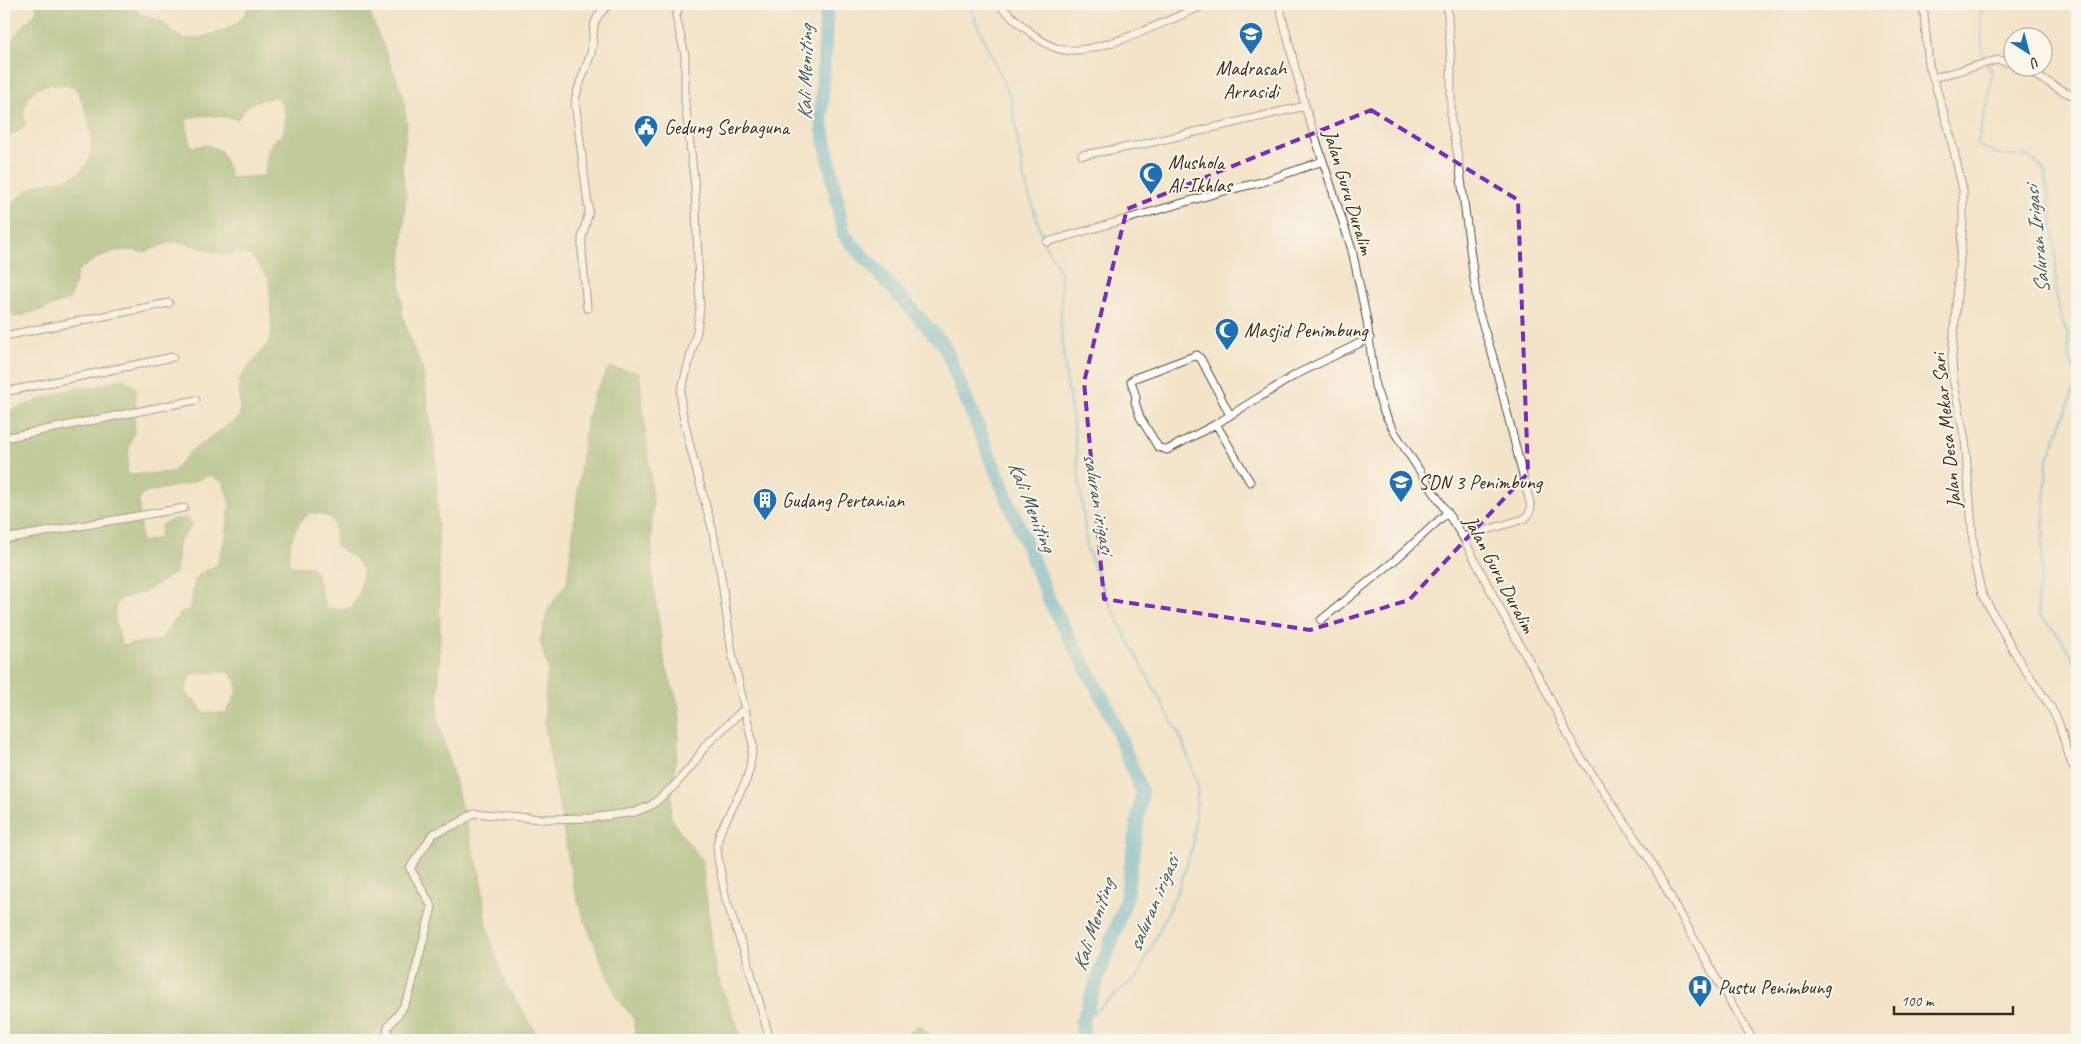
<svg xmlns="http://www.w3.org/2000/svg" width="2081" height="1044" viewBox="0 0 2081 1044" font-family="Caveat,sans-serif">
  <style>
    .forest { fill: #84ac62; stroke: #606b40; fill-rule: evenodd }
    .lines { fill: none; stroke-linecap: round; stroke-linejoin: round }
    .stream { stroke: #53b1d1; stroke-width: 2.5 }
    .river { stroke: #53b1d1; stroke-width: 14 }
    .minor-casing { stroke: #574638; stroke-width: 9 }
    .minor { stroke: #fff; stroke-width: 7 }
    .marked { fill: none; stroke: #7b2cbf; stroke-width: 4; stroke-dasharray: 10 6; stroke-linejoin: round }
    .labels { text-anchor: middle; stroke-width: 4; stroke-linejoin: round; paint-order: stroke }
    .poi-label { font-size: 20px; fill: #3b2a1e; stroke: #fbf7ec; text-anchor: start }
    .street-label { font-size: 20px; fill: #3b2a1e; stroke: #fbf7ec }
    .water-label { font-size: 21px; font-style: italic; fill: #43595d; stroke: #fbf7ec }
  </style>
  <rect width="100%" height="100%" fill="#fbf7ec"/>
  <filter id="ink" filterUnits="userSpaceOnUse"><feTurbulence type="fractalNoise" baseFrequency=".02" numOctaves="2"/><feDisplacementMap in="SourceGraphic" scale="10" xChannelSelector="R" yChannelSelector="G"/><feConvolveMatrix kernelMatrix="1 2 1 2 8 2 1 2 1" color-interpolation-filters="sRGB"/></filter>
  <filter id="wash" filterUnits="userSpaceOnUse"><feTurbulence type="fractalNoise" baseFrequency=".0096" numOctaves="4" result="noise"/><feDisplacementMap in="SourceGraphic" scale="20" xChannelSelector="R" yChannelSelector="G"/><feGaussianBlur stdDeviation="1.12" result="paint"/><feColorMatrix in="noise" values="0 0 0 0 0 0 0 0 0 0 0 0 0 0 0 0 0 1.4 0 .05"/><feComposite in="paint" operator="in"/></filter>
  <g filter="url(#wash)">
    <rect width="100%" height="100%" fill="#f3e4c9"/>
    <!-- forest -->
    <path class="forest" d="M37,4H132C139,19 149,15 161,21C169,25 172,34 182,38C194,42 231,30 240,20C245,16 247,9 250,4H364L368,9L403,95L407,124L402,169L406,197L400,282L402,313L410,340L422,367L436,457L440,628L438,720L482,882L484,913L491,941L504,981L535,1031L545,1040H4V413L65,391L80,387H95L124,379L136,388L134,432L129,446L127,475L172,472L192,450L240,417L239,379L268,344L272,330L269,279L251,256L238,252L224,255L186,243L172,242L144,252L128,250L115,251L101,256L78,270L70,299L42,310L15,317L4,311V211C15,202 27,188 41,184C51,181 61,182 71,177C106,160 89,116 77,89C45,76 18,90 25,126L12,135L4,137V45H7L36,12ZM274,97C289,105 285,121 283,136C265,139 268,161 264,176L231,178L221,151L208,145L191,147L186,120C201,112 221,117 238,119C249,101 254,101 274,97ZM210,475L223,482L230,505L226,536L217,565C212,568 204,571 199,575C191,584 194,600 188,610L180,613L160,640L122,645C118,630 110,613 119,599L143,593L176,572L178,542L193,524L188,519H174L161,525V533L157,539L141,542L139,502L141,494L189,483ZM310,513C337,514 335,522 336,546L355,558L363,570L360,593L352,607L342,610L328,608C318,596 322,579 312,567L290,566C285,549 295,522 310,513ZM227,672C246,682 234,700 225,713L203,712L195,700L188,697L186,690L189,676L196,673Z
      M609,368L639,372L653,504L651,535L653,582L665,664L679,706L680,720L670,814C677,833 692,844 702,861L715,968C722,993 735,1015 741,1040H635L634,1019L617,998L584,919L574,889L545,727V698L548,669L540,641L548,609L567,583L586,423L594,394Z
      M919,1024L934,1040H912L908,1033Z"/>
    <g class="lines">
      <!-- stream -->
      <path class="stream" d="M970,4L975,19L1012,101L1023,175L1044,242L1061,274V330L1066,377L1074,430L1087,548L1105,594L1129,642L1181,738L1198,786L1193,844L1179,888L1138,976L1082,1022
        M1981,4L1982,52L1992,72L1989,98L1977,145L2001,155L2028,156L2044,169L2052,218L2056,262V291L2061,318L2068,334L2069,359L2077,373
        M2077,381L2047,462L2041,575L2037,598L2039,615L2060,637L2077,664"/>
      <!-- river -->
      <path class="river" d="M827,4L821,120L844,235L944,345L1050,602L1109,710L1142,793L1125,903L1082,1022L1084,1040"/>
    </g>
  </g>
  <g filter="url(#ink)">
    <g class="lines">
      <defs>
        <path id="minor" d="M680,4L676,16L685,55V101L695,187L700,308L697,331L681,392V406L690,446L713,532L721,576L732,653L753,745L750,767L746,781L720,832L717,845L718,858L726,900L747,959L770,1040
          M999,4L1003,9C1019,22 1037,41 1056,48C1090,61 1173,17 1207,4
          M1279,4L1305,106L1352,250L1367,321L1375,386L1384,412L1395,433L1463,537L1509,626L1541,681L1576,750L1653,865L1713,973L1753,1040
          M1447,4L1451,58V121L1458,156L1478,310L1493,357L1531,507L1529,514L1524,519L1463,537
          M1923,4L1929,65L1948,126L1963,190V222L1952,358L1953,378L1965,440L1975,565L1982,594L2020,662L2050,706L2058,721L2071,762L2077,773
          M2023,68L2065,92L2077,97
          M1933,78L1997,60L2014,63
          M1082,155L1140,145L1305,106
          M1047,242L1224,191L1262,182L1323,161
          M587,308L582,251V237L589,212L575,101C578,84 585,72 590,56C598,32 585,24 610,4
          M4,336L169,303
          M4,392L173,357
          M1230,415L1201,359L1197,355L1135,378L1131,381L1136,397L1135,402L1140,417L1158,447L1167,450L1216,424L1297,374L1370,338
          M1216,424L1250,482
          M4,438L196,400
          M4,539L184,508
          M1321,620L1394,561L1448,512
          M386,1040L388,1027L402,1009L409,995L432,907L410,868L433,834L459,823L474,813L541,819L591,818L635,812L652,805L674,786L694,763L705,746L745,708"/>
      </defs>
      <!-- minor casing -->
      <use href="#minor" class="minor-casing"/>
      <!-- minor -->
      <use href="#minor" class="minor"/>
    </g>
  </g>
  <!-- marked area -->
  <path d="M0 0H2081V1044H0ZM1371,110L1518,200L1528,473L1409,600L1310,630L1104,599L1084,382L1127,209Z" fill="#f3e4c9" fill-opacity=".55" fill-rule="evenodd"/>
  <path class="marked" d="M1371,110L1518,200L1528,473L1409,600L1310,630L1104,599L1084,382L1127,209Z"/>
  <!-- icons -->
  <defs>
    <symbol id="school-pin" viewBox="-11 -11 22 30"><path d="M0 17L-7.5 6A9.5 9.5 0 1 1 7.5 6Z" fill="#1f6fb2" stroke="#fbf7ec"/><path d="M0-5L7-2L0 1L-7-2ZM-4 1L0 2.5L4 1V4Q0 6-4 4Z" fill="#fff"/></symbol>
    <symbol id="civic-pin" viewBox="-11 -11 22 30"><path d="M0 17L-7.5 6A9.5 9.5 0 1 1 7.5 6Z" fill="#1f6fb2" stroke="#fbf7ec"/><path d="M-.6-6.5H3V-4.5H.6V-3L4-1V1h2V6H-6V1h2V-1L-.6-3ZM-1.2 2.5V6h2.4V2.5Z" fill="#fff"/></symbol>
    <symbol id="mosque-pin" viewBox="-11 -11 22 30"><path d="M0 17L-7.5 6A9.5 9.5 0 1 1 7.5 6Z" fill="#1f6fb2" stroke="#fbf7ec"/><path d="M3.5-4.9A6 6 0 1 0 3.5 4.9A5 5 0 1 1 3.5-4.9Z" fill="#fff"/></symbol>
    <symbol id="building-pin" viewBox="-11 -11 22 30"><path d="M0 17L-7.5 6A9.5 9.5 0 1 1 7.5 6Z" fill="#1f6fb2" stroke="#fbf7ec"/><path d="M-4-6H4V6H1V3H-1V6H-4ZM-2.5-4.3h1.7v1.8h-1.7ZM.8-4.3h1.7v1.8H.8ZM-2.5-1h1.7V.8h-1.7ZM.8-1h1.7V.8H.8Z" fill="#fff"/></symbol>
    <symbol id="hospital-pin" viewBox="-11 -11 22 30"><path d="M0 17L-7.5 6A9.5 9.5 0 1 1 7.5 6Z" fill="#1f6fb2" stroke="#fbf7ec"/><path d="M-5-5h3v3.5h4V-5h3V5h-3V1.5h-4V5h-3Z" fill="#fff"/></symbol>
  </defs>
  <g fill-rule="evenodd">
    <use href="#school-pin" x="1237" y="20" width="28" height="38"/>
    <use href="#civic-pin" x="632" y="113" width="28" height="38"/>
    <use href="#mosque-pin" x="1137" y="160" width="28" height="38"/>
    <use href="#mosque-pin" x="1213" y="316" width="28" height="38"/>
    <use href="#school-pin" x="1387" y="468" width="28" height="38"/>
    <use href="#building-pin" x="751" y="486" width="28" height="38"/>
    <use href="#hospital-pin" x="1686" y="973" width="28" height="38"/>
  </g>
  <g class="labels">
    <!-- poi labels -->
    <g class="poi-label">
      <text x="1251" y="75" text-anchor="middle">Madrasah<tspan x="1251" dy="23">Arrasidi</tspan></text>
      <text x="664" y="134">Gedung Serbaguna</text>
      <text x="1168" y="169">Mushola<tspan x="1168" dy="23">Al-Ikhlas</tspan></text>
      <text x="1244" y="337">Masjid Penimbung</text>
      <text x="1418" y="489">SDN 3 Penimbung</text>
      <text x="782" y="507">Gudang Pertanian</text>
      <text x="1718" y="994">Pustu Penimbung</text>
    </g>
    <!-- street labels -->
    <g class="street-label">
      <text transform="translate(1349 192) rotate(73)" y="7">Jalan Guru Duralim</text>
      <text transform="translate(1946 431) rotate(-96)" y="7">Jalan Desa Mekar Sari</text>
      <text transform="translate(1500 574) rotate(62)" y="7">Jalan Guru Duralim</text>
    </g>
    <!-- water labels -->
    <g class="water-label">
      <text transform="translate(805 73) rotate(-89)" y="7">Kali Meniting</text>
      <text transform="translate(2037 240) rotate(-96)" y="7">Saluran Irigasi</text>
      <text transform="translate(1099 503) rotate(80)" y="7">saluran irigasi</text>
      <text transform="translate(1032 506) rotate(68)" y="7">Kali Meniting</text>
      <text transform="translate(1153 904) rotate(-67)" y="7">saluran irigasi</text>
      <text transform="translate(1093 925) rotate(-72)" y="7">Kali Meniting</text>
    </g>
  </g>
  <!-- margin -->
  <rect width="2081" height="1044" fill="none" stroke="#fbf7ec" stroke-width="20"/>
  <!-- north arrow -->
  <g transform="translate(2028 52) rotate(144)"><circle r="24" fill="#fbf7ec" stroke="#aea59a"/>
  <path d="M0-4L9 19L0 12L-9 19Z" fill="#1f6fb2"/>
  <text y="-8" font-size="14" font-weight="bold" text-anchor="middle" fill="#3b2a1e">U</text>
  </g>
  <!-- scale -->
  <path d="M1894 1006v8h119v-8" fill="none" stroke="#3b2a1e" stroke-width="2.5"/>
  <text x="1901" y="1006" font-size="15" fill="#3b2a1e" stroke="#fbf7ec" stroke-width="4" paint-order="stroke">100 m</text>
</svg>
